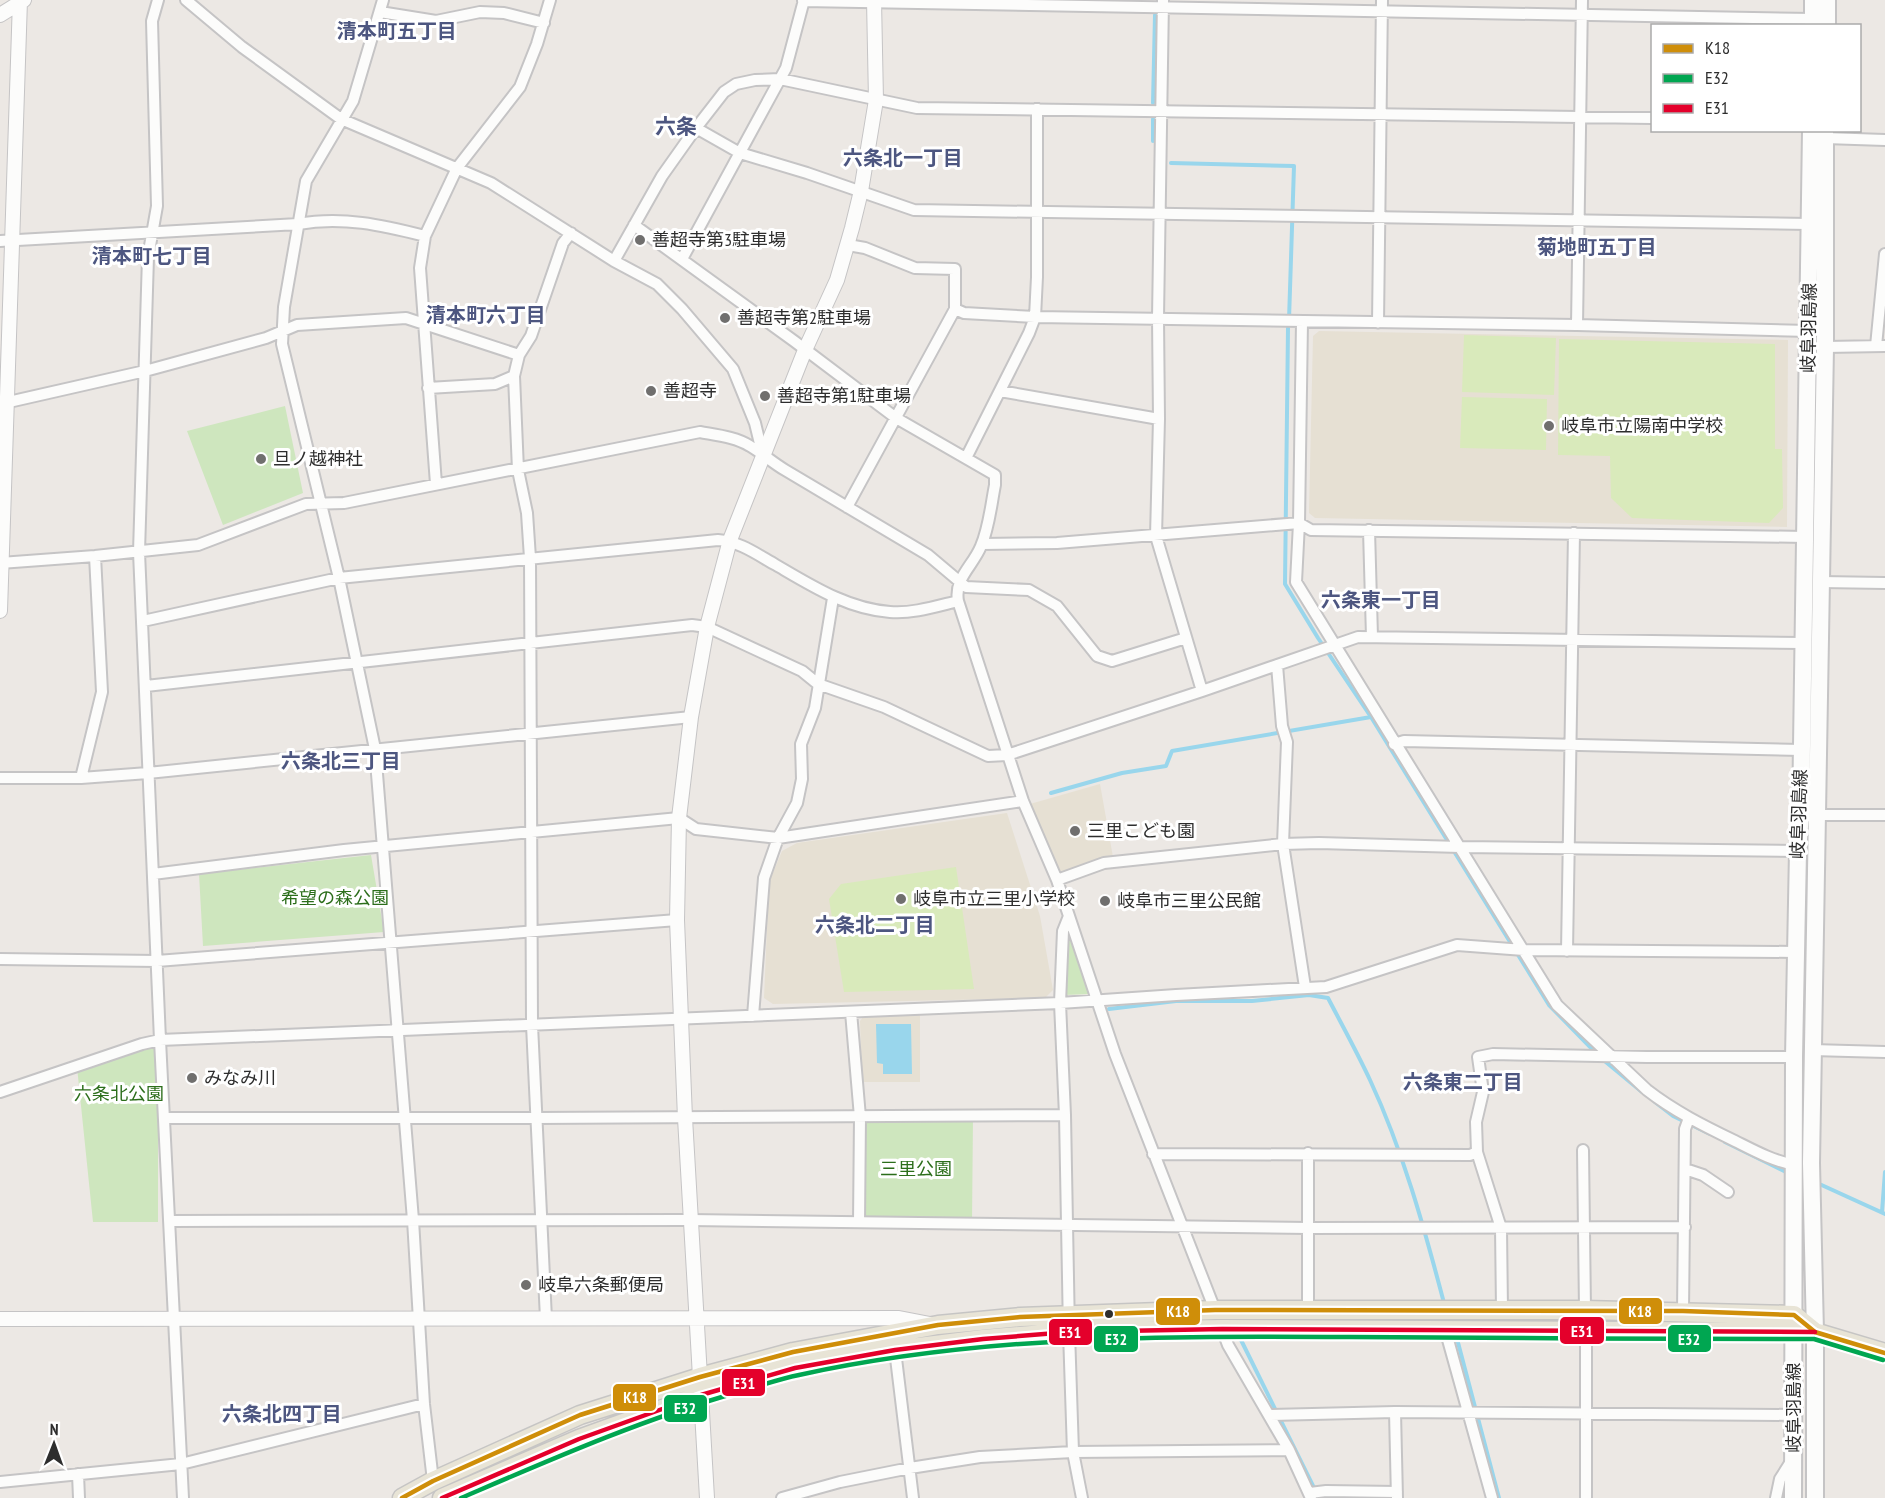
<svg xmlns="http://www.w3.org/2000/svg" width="1885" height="1498" viewBox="0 0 1885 1498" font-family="'PT Sans Narrow','Noto Sans JP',sans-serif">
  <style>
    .education { fill: #e6e0d3 }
    .green { fill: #cee6be }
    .pitch { fill: #d9eabb }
    .water { fill: #99d6ec }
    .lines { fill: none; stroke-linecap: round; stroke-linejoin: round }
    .stream { stroke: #99d6ec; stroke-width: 4 }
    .minor-casing { stroke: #c5c4c5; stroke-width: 14 }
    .tertiary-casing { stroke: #c5c4c5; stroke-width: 16 }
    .secondary-casing { stroke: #c5c4c5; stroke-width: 20 }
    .primary-casing { stroke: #c6c5c4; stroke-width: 21 }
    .minor { stroke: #fcfcfb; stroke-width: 10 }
    .tertiary { stroke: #fcfcfb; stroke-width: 14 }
    .secondary { stroke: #fcfcfb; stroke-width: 16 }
    .primary { stroke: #e8e4d6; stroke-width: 18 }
    .bus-1-casing { stroke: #fff; stroke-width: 9 }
    .bus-2-casing { stroke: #fff; stroke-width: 9 }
    .bus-3-casing { stroke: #fff; stroke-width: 9 }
    .bus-1 { stroke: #cf8e09; stroke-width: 4.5 }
    .bus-2 { stroke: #00a651; stroke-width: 4.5 }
    .bus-3 { stroke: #e4002b; stroke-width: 4.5 }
    .poi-dot { fill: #706f6e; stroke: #fff; stroke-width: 2 }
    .bus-dot { fill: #2e2e2e; stroke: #fff; stroke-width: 2 }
    .labels { text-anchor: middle; stroke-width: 6; stroke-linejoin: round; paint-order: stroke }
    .poi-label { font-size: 18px; fill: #2e2e2e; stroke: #fff; text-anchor: start }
    .street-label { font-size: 18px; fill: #2e2e2e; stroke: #fff }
    .park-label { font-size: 18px; fill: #2c6e1b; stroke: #fff }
    .neighbourhood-label { font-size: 20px; font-weight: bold; fill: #4d5680; stroke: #fff }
    .quarter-label { font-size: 21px; font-weight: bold; fill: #4d5680; stroke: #fff }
    .line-badge { stroke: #fff; stroke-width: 2 }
    .badge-label { font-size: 16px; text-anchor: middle; font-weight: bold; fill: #fff }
  </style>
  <rect width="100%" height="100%" fill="#ece8e4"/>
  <!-- education -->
  <path class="education" d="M1319,331L1788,340L1787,527L1315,518L1309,513L1313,336Z
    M1100,784L1113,857L1061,875L1030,804Z
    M1007,813L1040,916L1053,990L1045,998L773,1004L764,998L769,882L782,851L797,843Z
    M920,1015V1082H862L860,1021L863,1017Z"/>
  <!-- green -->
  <path class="green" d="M285,406L303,493L223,525L187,431Z
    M371,855L384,932L203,946L199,874Z
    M1072,935L1091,994L1063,995L1065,936Z
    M158,1042V1222H93L77,1067Z
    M973,1116L972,1223L859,1222L860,1117Z"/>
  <!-- pitch -->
  <path class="pitch" d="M1464,335L1556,338L1554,395L1462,392Z
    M1559,339L1775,344V449H1782L1783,508L1769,523L1632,518L1611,498L1610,456L1558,455Z
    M1462,397L1547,399L1546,450L1460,448Z
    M956,867L974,989L844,992L829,899L841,884Z"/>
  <!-- water -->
  <path class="water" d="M876,1024H911L912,1074H883V1064L877,1063Z"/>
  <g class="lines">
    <!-- stream -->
    <path class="stream" d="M1153,103L1155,15
      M1153,141V119
      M1171,163L1294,166L1289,320
      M1288,328L1285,584L1318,638L1371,717L1549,1005L1596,1053
      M1051,793L1122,773L1166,766L1172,751L1371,717
      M1109,1009L1176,1001H1252L1309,995L1328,998C1342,1025 1357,1052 1370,1080C1403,1151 1424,1227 1444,1303
      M1601,1058L1642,1092
      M1655,1102L1673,1116L1710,1134
      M1725,1142L1788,1173
      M1815,1182L1885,1214
      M1882,1212L1885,1172
      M1456,1335L1499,1498
      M1241,1340L1319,1498"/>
    <defs>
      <path id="minor" d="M158,0L152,21L157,206L148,257L139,552L160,1040L183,1498
        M186,0L242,47L341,119L491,183L614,261L657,284L682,309L733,369L755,423L763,456
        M383,0L353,101L306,181L284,307L282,344L339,578L375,749L413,1220L424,1404L433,1481
        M1163,0L1158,318L1159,419L1156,536L1202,691
        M803,1L1813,19
        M380,12L436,21L480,12L504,13L544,23
        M696,128L724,92L736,84L755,80L780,79L917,108L1652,118
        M1825,138L1885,140
        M634,225L794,341L896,418L995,475V485C991,505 989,528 981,546C973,566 954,578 958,601L1023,801L1057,880L1115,1054L1215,1310
        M0,241L298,224C342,216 382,225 425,236
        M848,245L865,248L915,268L955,269V309L964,313L1035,317L1577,325L1809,331
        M682,259L786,68L804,0
        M614,261L662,176L696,128L740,153L807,173L914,210L1809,224
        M1302,322L1299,523L1311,530L1805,537
        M1378,323L1382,0
        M1577,325L1582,0
        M1876,346L1885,254
        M1825,347L1885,346
        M428,388L495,384L514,376
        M1000,391L1159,419
        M0,404L145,371L266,338L297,325L406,318L519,355
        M966,458L1029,333L1035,317L1037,277V109
        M436,484L420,268L425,236L457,168L520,87L537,44L550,0
        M847,507L955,309
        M1369,530L1372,637
        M982,544L1057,543L1299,523L1296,582L1557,1005L1647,1090C1674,1111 1704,1126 1735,1141C1755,1151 1773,1161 1795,1165
        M0,563L95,556L198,545L306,504L344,503L700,432C716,435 736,437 750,446C762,453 773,463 785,470L928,555L966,587L1029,590L1057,606L1097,656L1112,661L1186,638
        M1821,582L1885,583
        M143,621L339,578L718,540C739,541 758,555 776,565C812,586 848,609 890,612C912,614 937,606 958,601
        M1277,665L1282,726L1287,742L1283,844L1305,987
        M146,686L692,625L707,627L802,671L818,684L884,707L988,756L1007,755L1202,691L1358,637L1802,643
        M1394,744L1404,741L1801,750
        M0,778H81L148,773L691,717
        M81,778L102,692L95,556
        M1813,815H1885
        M153,874L344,850L679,818L696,829L778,838L1023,801
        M1057,880L1104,863L1283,844L1319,843L1460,847L1798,851
        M1069,916L1063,931L1060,1003L1065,1115L1069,1332L1073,1452L1082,1498
        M1567,951L1574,533
        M0,959L157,961L677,920
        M851,1012L860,1117L859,1222
        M753,1016L764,878L778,838L797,803L802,779L801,744L815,708L833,598
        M1812,1050L1885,1052
        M0,1092L142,1044L160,1040L1060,1003L1176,995L1326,987L1457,945L1524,950L1796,952
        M164,1118H536L1065,1115
        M1583,1150L1585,1310
        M1308,1153V1310
        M1153,1154L1470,1155L1477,1152
        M1685,1169L1703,1175L1728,1192
        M169,1221L690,1220L1308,1228L1685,1227
        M1502,1310L1501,1228L1477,1152L1476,1122L1483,1092L1478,1057L1493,1054L1647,1057H1794
        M1683,1311L1685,1129L1689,1118
        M546,1319L532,1025L530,558L527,513L518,470L514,376L519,355L531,336L563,243L571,233
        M1222,1329L1228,1345L1289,1450L1311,1498
        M1445,1329L1492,1498
        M895,1350L913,1498
        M1395,1412L1397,1498
        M1271,1415L1395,1412L1795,1415
        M78,1474L79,1498
        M0,1482L181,1464L424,1404
        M1310,1493L1326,1491L1397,1492
        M782,1498L840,1482L910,1468L980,1457L1073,1452L1289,1450
        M1586,1498V1331
        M1776,1498L1780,1479L1792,1460"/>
      <path id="tertiary" d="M0,15L24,0
        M0,611L20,0
        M0,1319L899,1318L930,1324
        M707,1498L685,1118L677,920L679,818L691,717L707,627L730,540L805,350L837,280L852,228L861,191L876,100L874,0"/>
      <path id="secondary" d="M1813,0V26
        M1827,26V0
        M1793,1498L1794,1057L1798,851L1801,814L1811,130
        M1815,1498V1332L1811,1163L1825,347V130"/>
      <path id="primary" d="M402,1498L433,1481L580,1415L700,1377L793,1352L938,1325L1020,1317L1215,1310H1585L1794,1315L1815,1332
        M442,1498L579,1439L701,1395L795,1368L895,1350L983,1339L1069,1332L1222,1329L1815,1332L1885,1353"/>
    </defs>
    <!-- minor casing -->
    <use href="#minor" class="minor-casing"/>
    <!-- tertiary casing -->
    <use href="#tertiary" class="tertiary-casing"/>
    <!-- secondary casing -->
    <use href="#secondary" class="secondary-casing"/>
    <!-- primary casing -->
    <use href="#primary" class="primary-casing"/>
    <!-- minor -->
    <use href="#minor" class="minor"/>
    <!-- tertiary -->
    <use href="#tertiary" class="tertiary"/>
    <!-- secondary -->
    <use href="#secondary" class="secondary"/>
    <!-- primary -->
    <use href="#primary" class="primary"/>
    <defs>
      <path id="bus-1" d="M402,1498L433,1481L580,1415L700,1377L793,1352L938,1325L1020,1317L1215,1310L1683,1311L1794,1315L1815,1332L1885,1353"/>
      <path id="bus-2" d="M461,1498C552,1459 643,1419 739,1392C759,1386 779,1379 799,1375C981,1335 1164,1336 1350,1337C1505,1338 1659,1339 1814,1339L1883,1360"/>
      <path id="bus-3" d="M442,1498L579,1439L701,1395L795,1368L895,1350L983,1339L1069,1332L1222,1329L1815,1332"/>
    </defs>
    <!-- bus-1 casing -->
    <use href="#bus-1" class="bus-1-casing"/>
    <!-- bus-2 casing -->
    <use href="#bus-2" class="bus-2-casing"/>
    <!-- bus-3 casing -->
    <use href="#bus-3" class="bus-3-casing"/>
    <!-- bus-1 -->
    <use href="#bus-1" class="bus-1"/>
    <!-- bus-2 -->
    <use href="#bus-2" class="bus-2"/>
    <!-- bus-3 -->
    <use href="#bus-3" class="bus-3"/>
  </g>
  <!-- markers -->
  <g class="poi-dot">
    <circle cx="640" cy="240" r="6"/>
    <circle cx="725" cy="318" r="6"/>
    <circle cx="651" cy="391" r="6"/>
    <circle cx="765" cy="396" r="6"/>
    <circle cx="1549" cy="426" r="6"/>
    <circle cx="261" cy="459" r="6"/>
    <circle cx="1075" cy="831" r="6"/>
    <circle cx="901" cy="899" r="6"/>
    <circle cx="1105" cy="901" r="6"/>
    <circle cx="192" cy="1078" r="6"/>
    <circle cx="526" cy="1285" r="6"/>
  </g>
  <circle class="bus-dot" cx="1109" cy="1314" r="5"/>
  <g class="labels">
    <!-- poi labels -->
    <g class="poi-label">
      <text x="652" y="246">善超寺第3駐車場</text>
      <text x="737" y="324">善超寺第2駐車場</text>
      <text x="663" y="397">善超寺</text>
      <text x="777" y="402">善超寺第1駐車場</text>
      <text x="1561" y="432">岐阜市立陽南中学校</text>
      <text x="273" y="465">旦ノ越神社</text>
      <text x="1087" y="837">三里こども園</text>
      <text x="913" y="905">岐阜市立三里小学校</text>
      <text x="1117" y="907">岐阜市三里公民館</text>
      <text x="204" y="1084">みなみ川</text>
      <text x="538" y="1291">岐阜六条郵便局</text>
    </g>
    <!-- street labels -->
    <g class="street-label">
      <text transform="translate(1809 328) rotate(-89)" y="6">岐阜羽島線</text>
      <text transform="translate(1799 814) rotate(-88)" y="6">岐阜羽島線</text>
      <text transform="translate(1794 1408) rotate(-90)" y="6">岐阜羽島線</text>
    </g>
    <!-- park labels -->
    <g class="park-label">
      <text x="335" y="904">希望の森公園</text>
      <text x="119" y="1100">六条北公園</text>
      <text x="916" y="1175">三里公園</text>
    </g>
    <!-- neighbourhood labels -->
    <g class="neighbourhood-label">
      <text x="397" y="38">清本町五丁目</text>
      <text x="903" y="165">六条北一丁目</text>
      <text x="1597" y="254">菊地町五丁目</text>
      <text x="152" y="263">清本町七丁目</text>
      <text x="486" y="322">清本町六丁目</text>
      <text x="1381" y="607">六条東一丁目</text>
      <text x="341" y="768">六条北三丁目</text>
      <text x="875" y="932">六条北二丁目</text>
      <text x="1463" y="1089">六条東二丁目</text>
      <text x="282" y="1421">六条北四丁目</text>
    </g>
    <!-- quarter labels -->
    <g class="quarter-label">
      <text x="676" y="134">六条</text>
    </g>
  </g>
  <g class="line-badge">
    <rect x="1618" y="1297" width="45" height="28" rx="6" fill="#cf8e09"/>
    <rect x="1155" y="1297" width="46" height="29" rx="6" fill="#cf8e09"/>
    <rect x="1559" y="1316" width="46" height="29" rx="6" fill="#e4002b"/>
    <rect x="1048" y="1318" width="45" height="28" rx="6" fill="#e4002b"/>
    <rect x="1667" y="1324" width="45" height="29" rx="6" fill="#00a651"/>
    <rect x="1093" y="1325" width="46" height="28" rx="6" fill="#00a651"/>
    <rect x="721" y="1368" width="45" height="29" rx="6" fill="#e4002b"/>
    <rect x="612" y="1383" width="45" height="29" rx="6" fill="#cf8e09"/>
    <rect x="663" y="1394" width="45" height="29" rx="6" fill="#00a651"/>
  </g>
  <g class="badge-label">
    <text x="1640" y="1317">K18</text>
    <text x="1178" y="1317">K18</text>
    <text x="1582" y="1337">E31</text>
    <text x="1070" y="1338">E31</text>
    <text x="1689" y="1345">E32</text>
    <text x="1116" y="1345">E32</text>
    <text x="744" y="1389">E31</text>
    <text x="635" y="1403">K18</text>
    <text x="685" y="1414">E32</text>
  </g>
  <!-- legend -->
  <rect x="1651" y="24" width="210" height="108" fill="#ffffff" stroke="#ababab" stroke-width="1.5"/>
  <rect x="1663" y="44" width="30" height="9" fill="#cf8e09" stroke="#ababab" stroke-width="1.5"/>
  <text x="1705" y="54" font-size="18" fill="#2e2e2e">K18</text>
  <rect x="1663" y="74" width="30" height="9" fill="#00a651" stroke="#ababab" stroke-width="1.5"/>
  <text x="1705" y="84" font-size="18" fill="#2e2e2e">E32</text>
  <rect x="1663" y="104" width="30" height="9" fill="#e4002b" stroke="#ababab" stroke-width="1.5"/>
  <text x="1705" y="114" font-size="18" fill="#2e2e2e">E31</text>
  <!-- north arrow -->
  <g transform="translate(54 1444) rotate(1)" stroke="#ffffff" stroke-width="4.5" paint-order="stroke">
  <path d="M0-4.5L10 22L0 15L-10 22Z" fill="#2e2e2e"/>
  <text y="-9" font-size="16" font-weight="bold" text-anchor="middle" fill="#2e2e2e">N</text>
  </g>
</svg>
